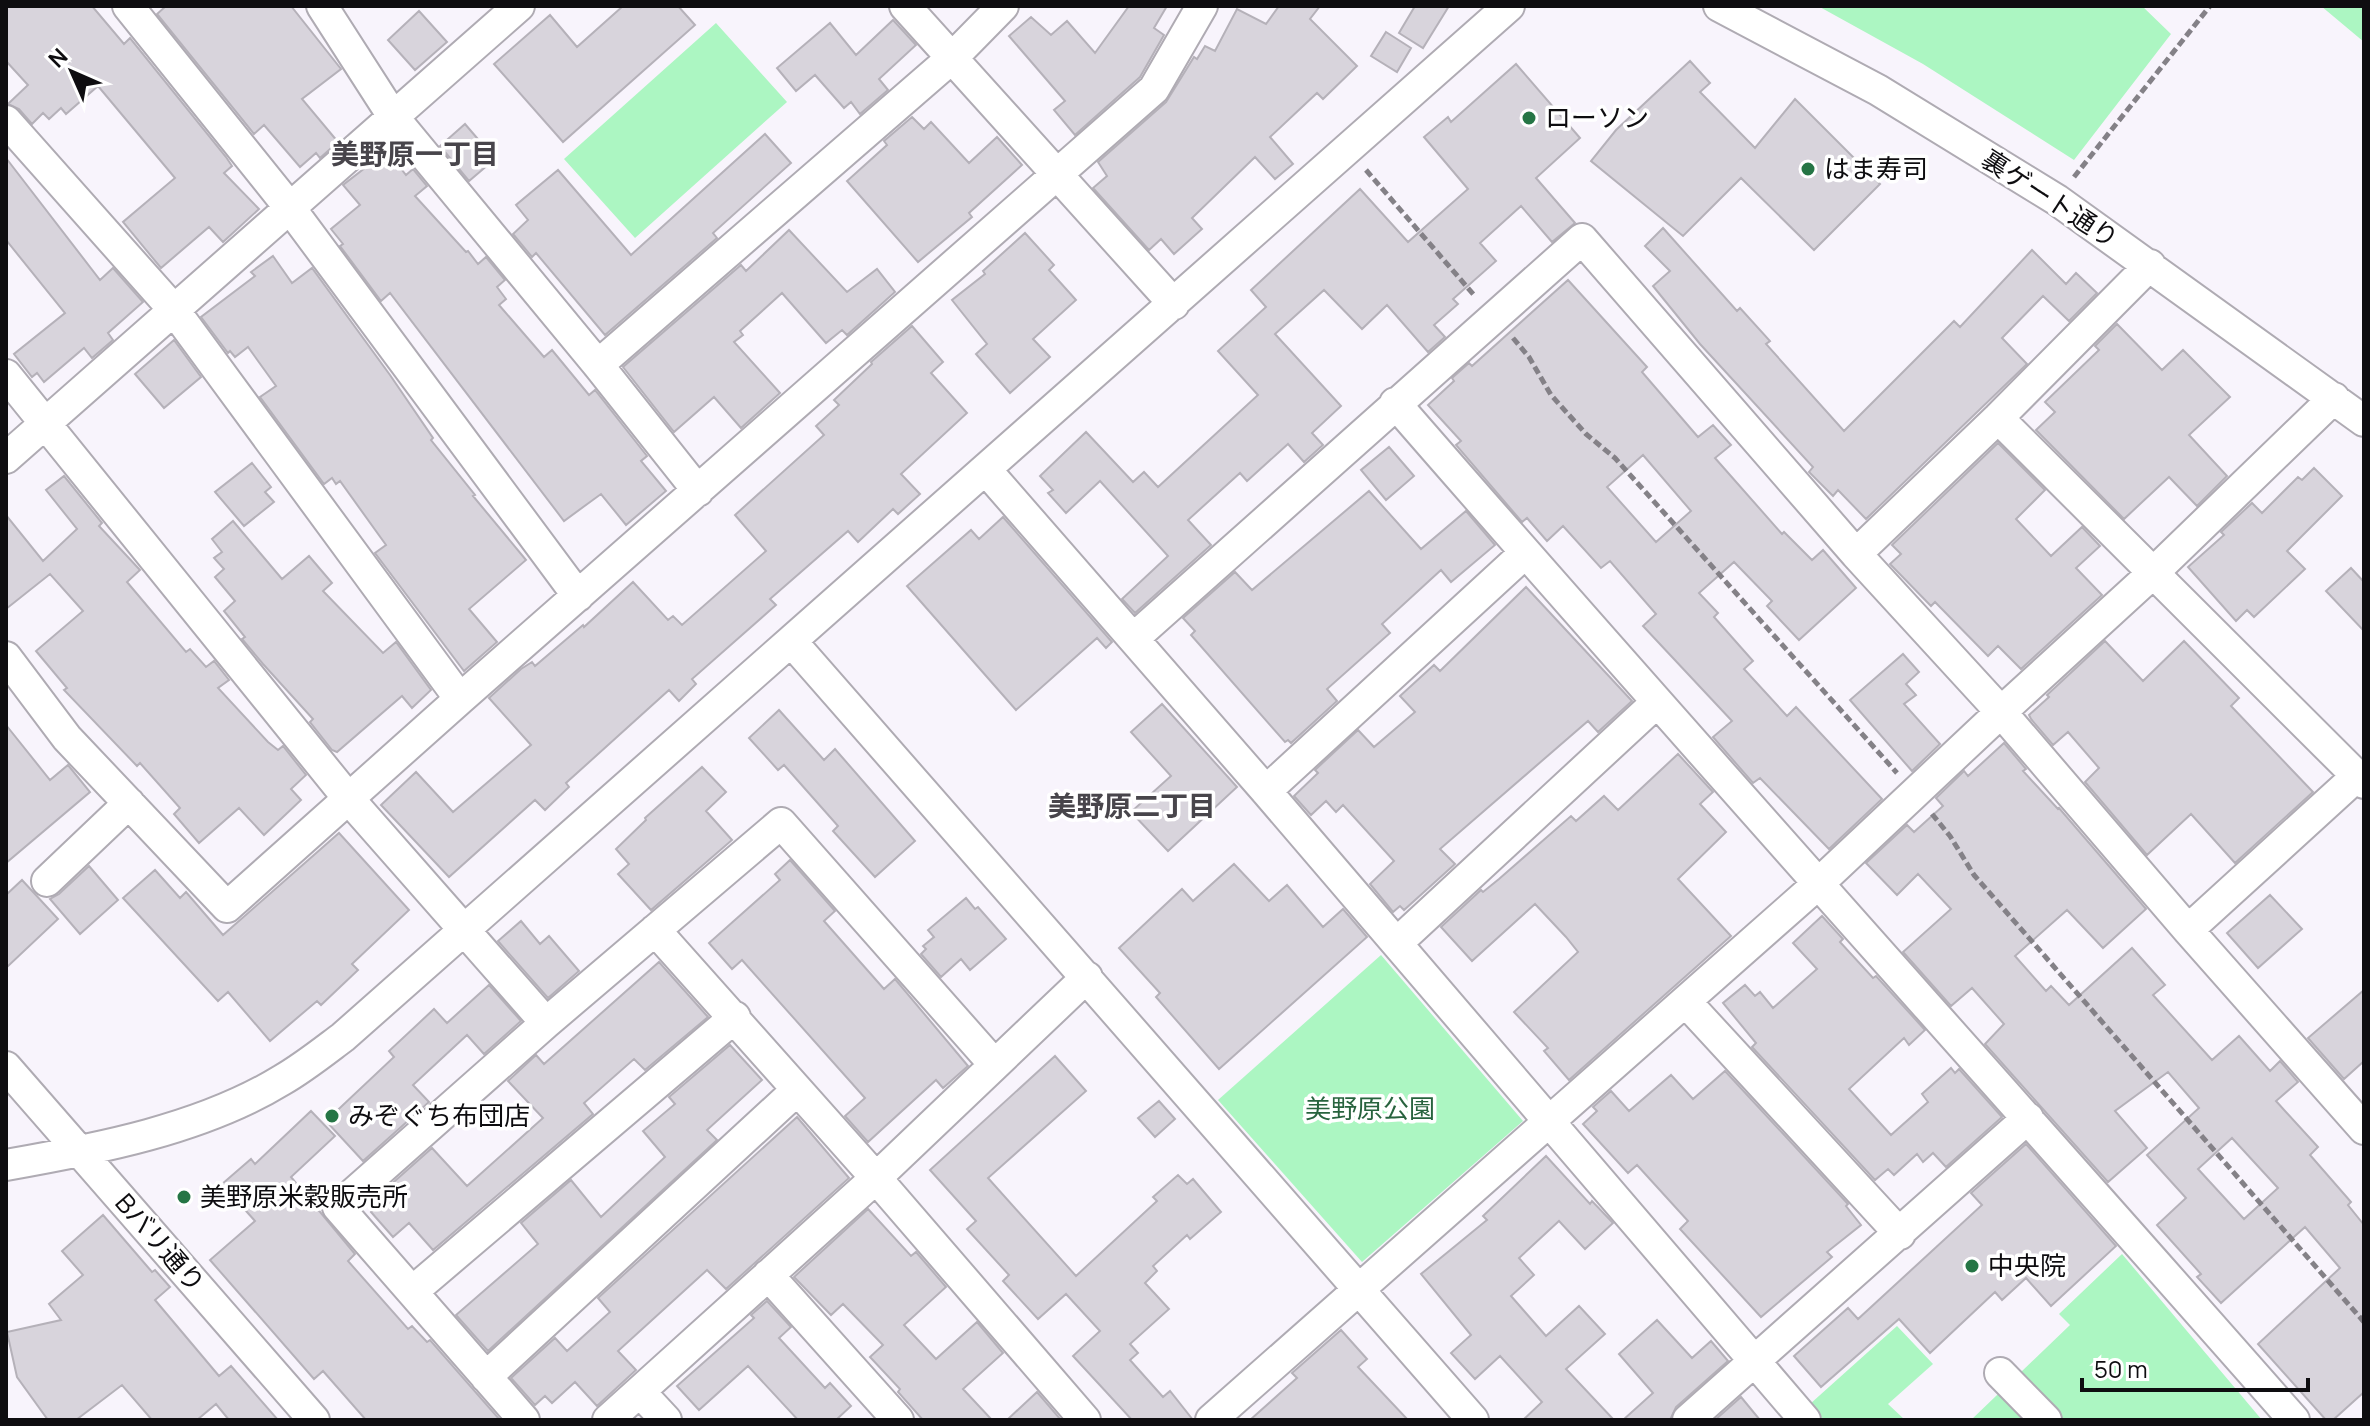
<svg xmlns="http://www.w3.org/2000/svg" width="2370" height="1426" viewBox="0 0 2370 1426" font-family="Manrope,'Noto Sans JP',sans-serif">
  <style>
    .green { fill: #acf6c2 }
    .building { fill: #d8d4dc; stroke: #b5b1b9; stroke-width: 2; fill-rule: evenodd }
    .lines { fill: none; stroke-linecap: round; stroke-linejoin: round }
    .minor-casing { stroke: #afabb3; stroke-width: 34 }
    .path { stroke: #848187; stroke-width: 5; stroke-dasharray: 8 4; stroke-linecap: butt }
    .minor { stroke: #fff; stroke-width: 30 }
    .poi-dot { fill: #257545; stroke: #fff; stroke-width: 3 }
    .labels { text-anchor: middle; stroke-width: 7; stroke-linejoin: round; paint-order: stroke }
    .poi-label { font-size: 26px; fill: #0e0d10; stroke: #fff; text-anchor: start }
    .street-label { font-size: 26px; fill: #0e0d10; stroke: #fff }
    .park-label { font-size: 26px; fill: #28633e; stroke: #fff }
    .neighbourhood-label { font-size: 28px; font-weight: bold; fill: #48454b; stroke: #fff }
  </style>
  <rect width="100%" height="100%" fill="#f8f4fc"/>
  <!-- green -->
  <path class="green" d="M1818,6H2142L2171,34L2074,160L1923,64Z
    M2321,6H2364V42Z
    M716,23L787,102L635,238L564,159Z
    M1381,955L1523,1121L1362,1262L1218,1100Z
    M2122,1254L2262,1420H1971L2070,1325L2059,1314Z
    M1897,1326L1933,1364L1888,1404L1905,1420H1824L1810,1404Z"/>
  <!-- building -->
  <path class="building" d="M6,6H92L124,44L130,38L226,157L232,166L224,173L259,209L223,242L209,227L161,268L123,222L175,178L98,86L66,114L61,108L49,119L43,113L32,124L19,109L8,104L28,85L6,61Z
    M166,6H291L341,69L302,99L338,142L320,158L316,153L300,167L264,125L254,134L157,14Z
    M623,6H678L695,25L563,142L494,64L550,15L577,47Z
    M1129,6H1167L1154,28L1164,35L1140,77L1075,135L1054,110L1065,101L1009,36L1031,17L1051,35L1067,21L1095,53Z
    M1279,6H1320L1310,19L1357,66L1323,99L1317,93L1270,137L1293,164L1275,179L1255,157L1192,218L1202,229L1174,254L1161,239L1149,250L1093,188L1107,176L1098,162L1166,102L1194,57L1197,59L1205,46L1215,51L1237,9L1266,24Z
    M1415,6H1449L1423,48L1399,33Z
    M419,11L447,42L415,70L388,40Z
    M893,20L916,45L879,79L888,90L860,114L851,102L844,108L815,75L796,91L777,68L830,23L856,55Z
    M1386,32L1411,48L1397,72L1371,56Z
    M1690,61L1710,83L1700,92L1755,148L1795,99L1880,184L1814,250L1741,178L1683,236L1591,161L1616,130Z
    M1516,64L1580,138L1536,178L1575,223L1552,242L1521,206L1480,243L1496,261L1453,299L1458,304L1434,325L1445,337L1428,352L1387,305L1362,329L1324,290L1275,334L1341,406L1312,433L1323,445L1304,462L1288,444L1247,481L1240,473L1188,520L1211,545L1135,613L1122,599L1168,556L1100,481L1066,513L1048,493L1053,490L1040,476L1086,432L1133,482L1144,472L1158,487L1258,395L1218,351L1266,307L1251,290L1360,189L1408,242L1468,189L1424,137L1448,117L1451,122Z
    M912,117L924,129L931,122L969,163L997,137L1022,165L969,213L972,217L918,262L847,181L887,145L884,141Z
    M465,124L495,159L469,181L440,146Z
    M765,134L791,163L713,233L717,238L605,335L536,253L532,257L513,234L528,220L516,205L558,170L631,255Z
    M387,151L406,175L413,169L427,186L415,196L466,252L468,251L478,264L486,257L505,280L497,287L506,299L499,305L544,357L552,350L589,395L595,390L647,456L641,461L666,491L626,525L601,494L564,521L390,293L381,301L340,246L343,244L331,229L360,205L343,185Z
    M6,158L100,280L113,268L143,302L108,333L113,340L92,358L84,348L44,382L37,373L32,377L14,354L65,313L6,240Z
    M1663,228L1737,311L1740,308L1770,341L1766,344L1844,431L1954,321L1960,327L2032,250L2066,284L2076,273L2097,293L2069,321L2043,296L2002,338L2027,364L1866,519L1838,490L1833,496L1809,472L1813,467L1700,344L1653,286L1670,271L1645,246Z
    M789,230L847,292L877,269L895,292L847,335L842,330L826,343L782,293L740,331L743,335L734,342L780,393L741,428L714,397L674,432L623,367L741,265L746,271Z
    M1025,233L1054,265L1049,270L1076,300L1033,339L1050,357L1010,393L976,354L987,344L952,300L985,274L983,271Z
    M273,256L292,283L312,268L390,375L433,438L431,440L475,495L473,496L526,560L469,609L497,642L464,671L375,553L386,545L340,481L336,484L332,478L324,484L260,397L276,386L248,347L235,357L230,351L228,353L201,317L255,276L251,272Z
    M1568,280L1647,367L1642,372L1698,437L1713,425L1731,445L1715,458L1782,534L1784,532L1812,560L1823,550L1856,588L1799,640L1767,606L1772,601L1734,562L1699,593L1718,613L1714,617L1753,661L1744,669L1787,716L1796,707L1882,799L1829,849L1760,778L1753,783L1713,737L1732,721L1643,626L1656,614L1610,561L1601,568L1563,526L1547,541L1527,518L1522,522L1456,445L1461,441L1428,405L1454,381L1452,378L1469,363L1472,366ZM1643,455L1691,511L1656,542L1607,487Z
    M2117,324L2162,370L2183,350L2230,397L2189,435L2227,476L2197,506L2169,477L2124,519L2036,430L2055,412L2045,402L2099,350L2095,346Z
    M912,326L943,362L931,373L967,413L901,474L920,494L898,514L893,509L858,542L848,531L770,599L776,605L692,679L696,684L679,701L669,690L566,783L569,787L545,810L535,800L449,877L381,805L416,772L453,812L531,745L489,698L521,669L532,662L535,666L583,625L584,627L633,582L668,620L673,616L682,625L766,551L735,515L824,435L816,426L839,405L834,400L872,364L871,362Z
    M174,340L201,377L164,408L135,374Z
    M1998,443L2045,490L2016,519L2051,556L2082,527L2100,546L2076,568L2102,595L2021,669L1998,646L1988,656L1935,602L1931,606L1890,564L1901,554L1892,545Z
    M1389,447L1414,476L1386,500L1361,470Z
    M252,463L271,487L265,492L274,502L244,526L215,492Z
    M2314,468L2342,496L2287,551L2305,569L2254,617L2247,610L2236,621L2188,567L2224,535L2221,532L2252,503L2262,513L2298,477L2302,480Z
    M64,476L102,523L99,526L140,570L127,582L186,652L190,649L206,667L214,661L229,680L218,688L268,742L278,750L283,746L306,775L291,789L301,800L264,835L239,808L199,843L174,814L180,808L140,763L137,766L64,690L67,688L36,651L83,611L50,574L6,609V515L43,561L77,529L46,490Z
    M1369,491L1421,549L1466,511L1495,545L1451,582L1441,570L1382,624L1390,633L1327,689L1337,701L1291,743L1288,740L1285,742L1191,635L1195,631L1183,618L1235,572L1252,590Z
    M1003,517L1112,642L1106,648L1097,638L1016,710L907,586L971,530L979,539Z
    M233,521L282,579L309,556L332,583L323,591L383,653L396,642L431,690L412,708L402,696L337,752L332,750L310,722L313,719L263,664L242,639L245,637L224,611L235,601L215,577L224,569L214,558L222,552L212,539Z
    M2351,568L2364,582V631L2326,591Z
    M1526,587L1632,701L1598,732L1588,721L1440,849L1455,864L1404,910L1400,906L1393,912L1370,884L1394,861L1343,805L1336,812L1326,801L1311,815L1294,796L1318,773L1315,770L1358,730L1374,747L1415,712L1400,696L1434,665L1440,671Z
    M2105,641L2143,681L2184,641L2239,698L2231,706L2313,792L2235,863L2191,814L2147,855L2085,782L2099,768L2068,732L2053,745L2031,719L2029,715L2049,697L2047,695Z
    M1903,654L1919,672L1906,684L1916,695L1904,704L1940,744L1912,771L1850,700Z
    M1162,704L1237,787L1168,851L1131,812L1171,776L1131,732Z
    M779,710L824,760L835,749L915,841L875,877L833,831L838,826L784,765L778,770L749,738Z
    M6,725L50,780L68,765L90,792L6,863Z
    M2004,743L2026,769L2023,771L2058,809L2059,808L2146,909L2103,948L2067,910L2015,956L2046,991L2051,986L2069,1005L2132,948L2165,985L2153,995L2212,1060L2239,1036L2270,1071L2280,1061L2298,1082L2276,1101L2318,1147L2310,1155L2351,1202L2348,1205L2364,1225V1392L2333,1420H2326L2258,1344L2340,1268L2305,1227L2221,1303L2197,1277L2201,1274L2157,1225L2186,1198L2147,1155L2199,1108L2168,1072L2115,1111L2147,1148L2108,1182L1985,1044L2004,1024L1972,988L1951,1006L1903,952L1951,909L1918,874L1897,895L1866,863L1907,825L1914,832L1943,806L1936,798L1964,771L1968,776ZM2232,1138L2278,1188L2244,1219L2198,1169Z
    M1678,754L1713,792L1700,804L1726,832L1678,879L1731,936L1569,1080L1544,1051L1548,1048L1514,1012L1578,952L1566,937L1535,904L1472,961L1441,927L1481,890L1483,892L1499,879L1571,816L1576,821L1604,796L1618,810Z
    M702,767L726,792L706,811L732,840L651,910L618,874L629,864L616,849L646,820L645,818Z
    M339,833L409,910L352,964L358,970L321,1005L317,1001L270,1041L228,992L218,1001L123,898L155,870L180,898L186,892L223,935Z
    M790,860L835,911L824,921L884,989L895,979L968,1066L943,1088L936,1080L868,1142L845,1116L865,1098L742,960L732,969L709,943L780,880L775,874Z
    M1234,864L1269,901L1287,885L1323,927L1343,909L1367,937L1219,1069L1156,997L1160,993L1119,948L1182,889L1193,901Z
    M89,866L118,900L80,934L50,899L59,894Z
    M22,880L58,919L6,968V895Z
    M2270,895L2302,929L2258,968L2227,933Z
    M966,898L975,909L978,907L1006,939L970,970L961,959L941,977L921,954L926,949L923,946L934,937L928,930Z
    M1822,916L1843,939L1840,942L1873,978L1876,976L1925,1030L1909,1045L1904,1038L1849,1089L1891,1135L1928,1102L1922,1094L1951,1068L1955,1073L1959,1069L2002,1117L1946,1167L1933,1153L1923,1162L1917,1154L1894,1175L1888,1169L1875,1180L1752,1047L1756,1043L1723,1003L1745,985L1755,996L1760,992L1773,1008L1817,969L1793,943Z
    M521,921L540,944L549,936L579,971L548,998L498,941Z
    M659,962L708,1017L645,1070L634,1059L584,1103L593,1114L433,1250L409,1223L393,1237L371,1212L392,1193L387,1188L432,1148L467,1186L543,1118L508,1081L536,1055L544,1064Z
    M489,985L521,1021L484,1054L467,1035L413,1085L429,1102L363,1161L326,1121L394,1057L389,1051L434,1009L447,1023Z
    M2364,990V1061L2344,1079L2308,1038Z
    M730,1045L762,1080L707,1130L717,1140L488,1351L456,1315L538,1244L521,1223L571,1180L601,1217L665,1157L643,1131L675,1104L669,1097Z
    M1055,1056L1086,1091L988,1178L1076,1276L1157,1201L1153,1197L1178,1175L1187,1184L1193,1179L1221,1212L1190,1239L1187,1235L1153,1266L1157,1271L1145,1283L1169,1309L1130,1344L1138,1353L1130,1360L1163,1397L1170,1391L1193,1420H1132L1073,1356L1100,1331L1066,1294L1038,1319L1003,1281L1009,1275L967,1229L976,1221L930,1170Z
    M1725,1071L1848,1204L1846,1206L1861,1225L1827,1252L1832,1257L1761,1317L1680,1229L1688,1221L1637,1165L1628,1173L1583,1124L1597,1111L1593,1107L1611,1091L1629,1111L1671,1075L1693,1099Z
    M1159,1101L1175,1119L1155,1137L1138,1118Z
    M311,1111L335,1136L291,1177L355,1254L348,1261L408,1329L412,1326L427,1342L430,1340L500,1420H366L323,1371L314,1379L210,1260L255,1221L222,1184L251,1159L255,1164Z
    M797,1117L849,1178L726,1289L707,1270L618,1351L636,1370L597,1406L575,1382L552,1403L545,1396L535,1405L511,1378L555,1338L567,1351L610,1312L598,1298Z
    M2026,1144L2116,1246L2051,1306L2026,1278L2002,1300L1995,1292L1930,1353L1899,1319L1821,1387L1794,1356L1848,1308L1858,1319L1982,1205L1971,1193Z
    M1546,1156L1590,1204L1592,1201L1613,1223L1585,1249L1559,1221L1519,1258L1534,1275L1511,1296L1546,1336L1579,1306L1605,1334L1566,1369L1614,1420H1523L1542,1402L1500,1356L1475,1379L1451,1353L1471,1335L1421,1274L1487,1220L1483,1216Z
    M868,1209L911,1256L916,1252L946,1287L904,1325L936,1359L977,1322L1003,1353L963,1389L992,1420H923L898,1392L900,1389L870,1357L883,1345L843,1304L831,1315L794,1277Z
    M103,1215L152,1272L155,1270L170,1287L155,1300L219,1376L231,1366L278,1420H229L216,1404L197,1420H152L122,1385L76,1420H48L17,1377L7,1332L61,1320L49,1304L83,1275L62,1251Z
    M767,1301L791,1327L779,1338L825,1388L830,1383L851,1406L836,1420H798L748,1366L699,1410L677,1386L754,1318L751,1315Z
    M1657,1320L1692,1358L1711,1341L1728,1361L1676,1407L1670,1420H1623L1653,1393L1619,1354Z
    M1341,1330L1367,1359L1358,1367L1408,1420H1250L1297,1378L1292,1373Z
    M1037,1392L1061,1420H1007Z
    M1741,1397L1760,1420H1715Z"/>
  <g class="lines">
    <defs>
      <path id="minor" d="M128,6L290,208L578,596
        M322,6L394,118L598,365L698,491
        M905,6L1174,304
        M1719,6L1878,90L2057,200L2364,421
        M6,121L174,310L460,699
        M598,365L953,57L1003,6
        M6,375L348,798L546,1023
        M1395,403C1692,745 1995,1080 2294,1420
        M1998,418L2364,783
        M6,458L519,6
        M986,470L1266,791L1805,1420
        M1856,554L1998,418L2150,265
        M1134,638L1582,239L1856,554L2001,712L2188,930L2364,1129
        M791,641L1509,6
        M6,657L67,738L227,907L460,699L1154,89L1202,6
        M1266,791L1525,553
        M47,881L129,803
        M655,930L876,1178L1085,1420
        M2188,930L2357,776
        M1397,943L1656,703
        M1686,1002L1900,1234
        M6,1067L314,1420
        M6,1165C97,1149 202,1129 282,1080C303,1068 323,1052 343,1037L791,641L1473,1420
        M768,1275L898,1420
        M413,1291L735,1017
        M2000,1373L2046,1420
        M486,1377L797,1090
        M640,1392L666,1420
        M524,1420L338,1207L546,1023L781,823L994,1064
        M608,1420L876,1178L1087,977
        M1211,1420L1818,884L2001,712L2153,573L2334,398
        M1688,1420L2028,1118"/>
    </defs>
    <!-- minor casing -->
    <use href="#minor" class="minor-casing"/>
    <!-- path -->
    <path class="path" d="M1366,170L1474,295
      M2074,177L2210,6
      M1513,338L1529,357L1551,395L1586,434L1615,458L1897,773
      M1932,814L1950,836L1974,875L2364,1322"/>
    <!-- minor -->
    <use href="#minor" class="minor"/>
  </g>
  <!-- markers -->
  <g class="poi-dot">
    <circle cx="1529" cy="118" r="8"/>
    <circle cx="1808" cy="169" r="8"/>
    <circle cx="332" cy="1116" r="8"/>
    <circle cx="184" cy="1197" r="8"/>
    <circle cx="1972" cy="1266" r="8"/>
  </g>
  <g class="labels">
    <!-- poi labels -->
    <g class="poi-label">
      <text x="1545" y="127">ローソン</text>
      <text x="1824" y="178">はま寿司</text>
      <text x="348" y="1125">みぞぐち布団店</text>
      <text x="200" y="1206">美野原米穀販売所</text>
      <text x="1988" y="1275">中央院</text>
    </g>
    <!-- street labels -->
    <g class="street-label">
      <text transform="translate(2050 199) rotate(33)" y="9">裏ゲート通り</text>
      <text transform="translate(160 1243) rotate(49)" y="9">Bバリ通り</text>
    </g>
    <!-- park labels -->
    <g class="park-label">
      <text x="1370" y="1118">美野原公園</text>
    </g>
    <!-- neighbourhood labels -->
    <g class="neighbourhood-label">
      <text x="415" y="164">美野原一丁目</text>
      <text x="1132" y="816">美野原二丁目</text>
    </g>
  </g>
  <!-- border -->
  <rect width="2370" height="1426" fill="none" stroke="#0e0d10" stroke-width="16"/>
  <!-- north arrow -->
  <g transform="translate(72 72) rotate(315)" stroke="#ffffff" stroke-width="6" paint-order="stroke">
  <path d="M0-6L14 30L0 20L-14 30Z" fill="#0e0d10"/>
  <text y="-12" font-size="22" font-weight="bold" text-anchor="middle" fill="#0e0d10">N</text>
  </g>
  <!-- scale -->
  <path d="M2082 1378v12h226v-12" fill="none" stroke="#0e0d10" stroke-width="4"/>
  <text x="2094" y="1378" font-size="24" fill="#0e0d10" stroke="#ffffff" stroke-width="6" paint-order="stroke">50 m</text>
</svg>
